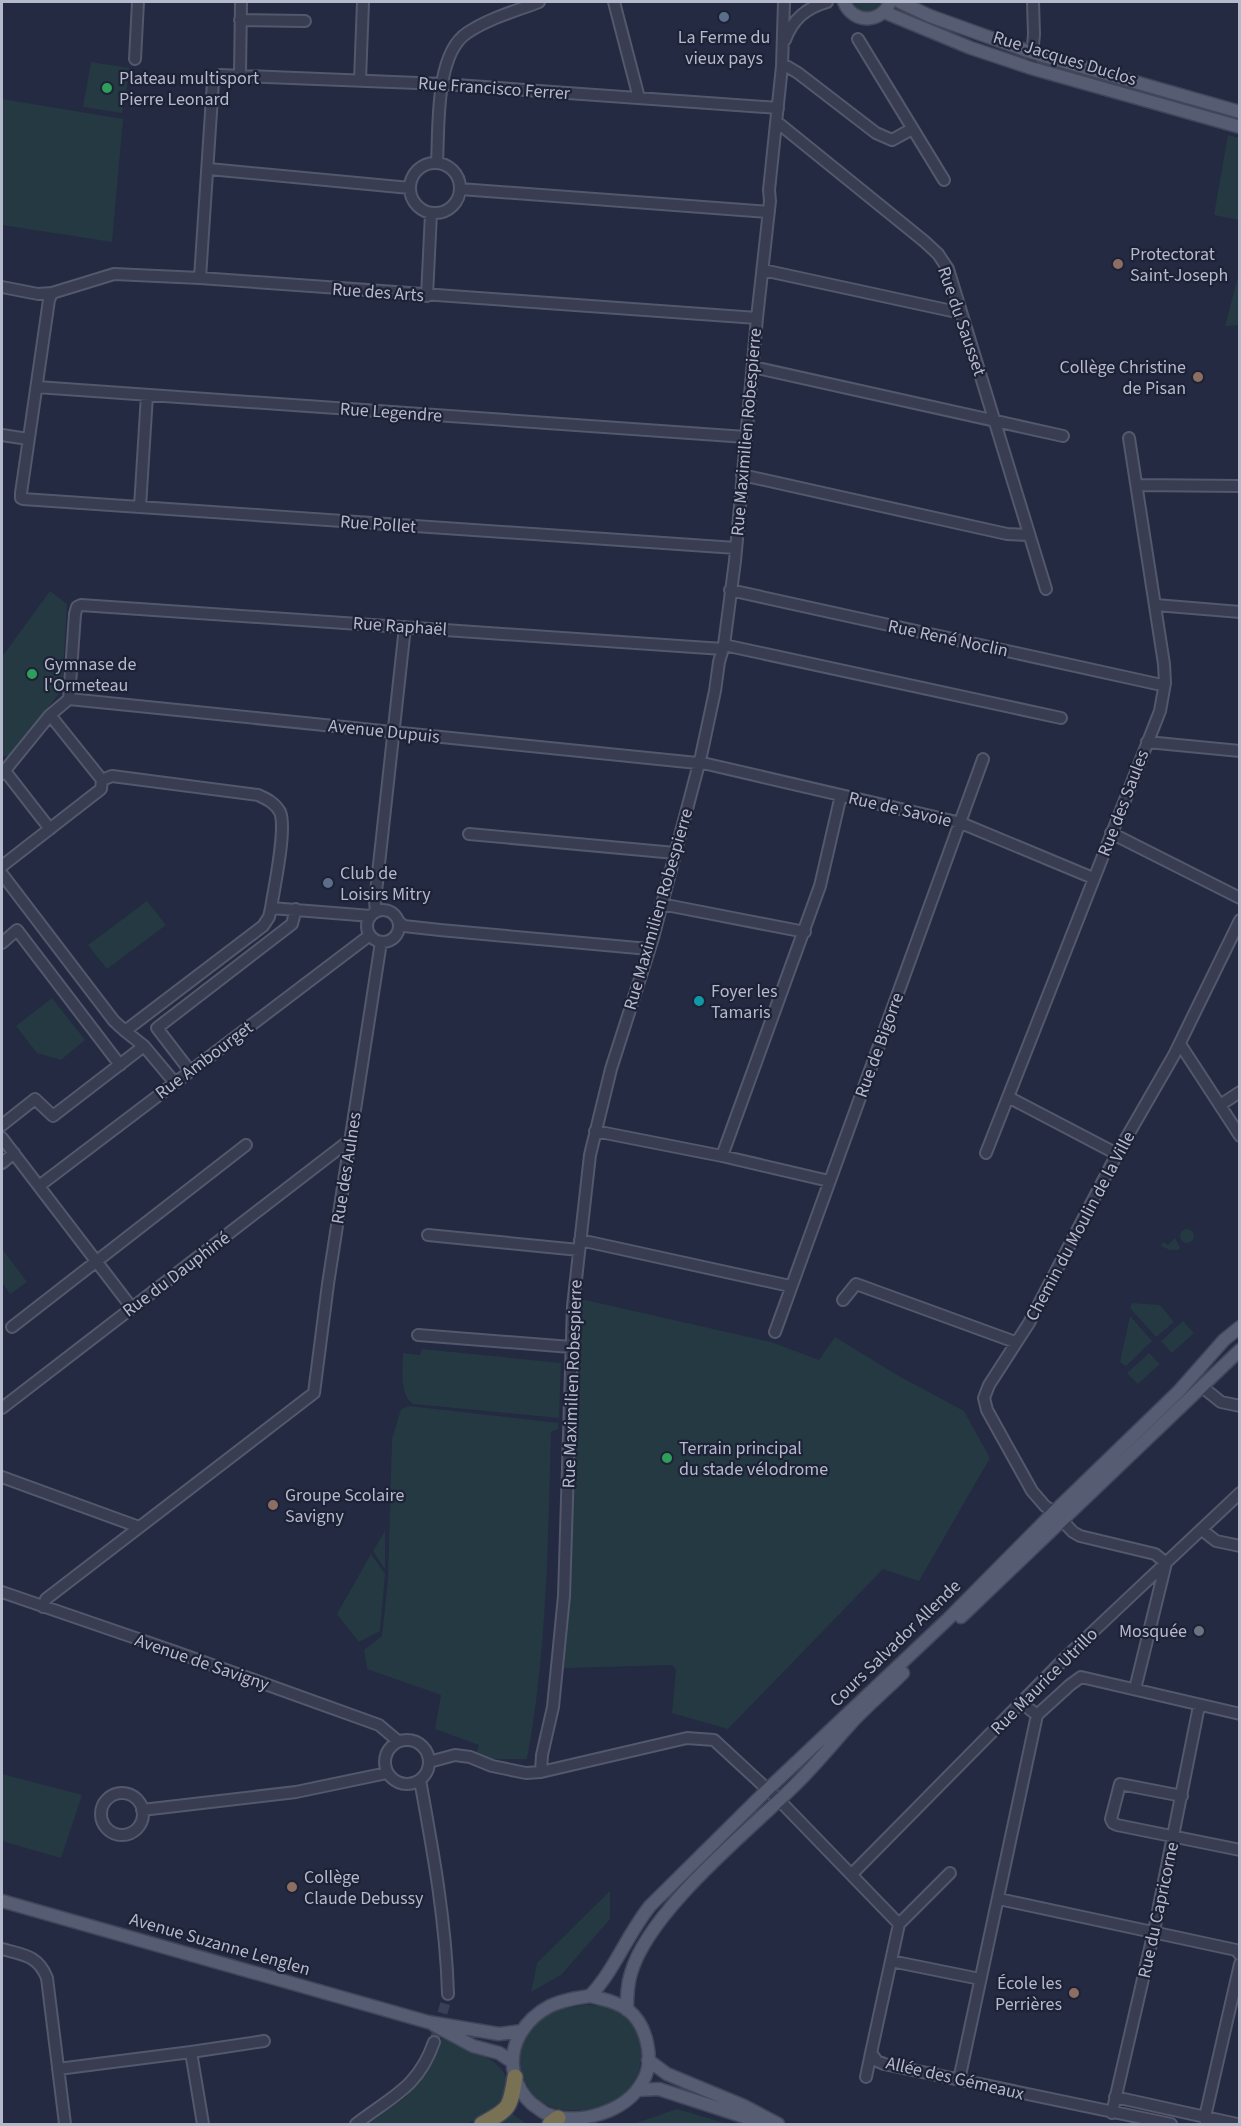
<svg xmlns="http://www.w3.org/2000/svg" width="1241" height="2126" viewBox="0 0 1241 2126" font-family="'Source Sans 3',sans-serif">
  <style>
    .green { fill: #253942 }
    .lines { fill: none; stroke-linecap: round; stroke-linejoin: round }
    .minor-tunnel { stroke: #393f57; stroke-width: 10; stroke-dasharray: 10 5; stroke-linecap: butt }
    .minor-casing { stroke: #53586c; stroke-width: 14 }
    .major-casing { stroke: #41465a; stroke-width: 15 }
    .highway-casing { stroke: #404559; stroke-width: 18 }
    .minor { stroke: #383d51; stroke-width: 10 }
    .major { stroke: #565c71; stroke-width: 12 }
    .highway { stroke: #787154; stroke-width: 15 }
    .service-dot { fill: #5c6f8a; stroke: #1d2236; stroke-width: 2 }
    .leisure-dot { fill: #2e9e5b; stroke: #1d2236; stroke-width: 2 }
    .education-dot { fill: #8d6e63; stroke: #1d2236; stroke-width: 2 }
    .culture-dot { fill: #0f9aa8; stroke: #1d2236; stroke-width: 2 }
    .worship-dot { fill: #6b7280; stroke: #1d2236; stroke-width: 2 }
    .labels { text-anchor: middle; stroke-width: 4.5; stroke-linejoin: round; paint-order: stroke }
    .poi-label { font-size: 18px; fill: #b4b9cc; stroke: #1d2236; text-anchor: start }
    .street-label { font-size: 18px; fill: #b4b9cc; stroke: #1d2236 }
  </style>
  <rect width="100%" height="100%" fill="#232a42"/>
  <!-- green -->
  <path class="green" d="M851,2H883C874,15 860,15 851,2Z
    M91,62L130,68L122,113L83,107Z
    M2,99L123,119L112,242L2,225Z
    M1228,135L1239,138V220L1214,215Z
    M1239,273V325L1225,326Z
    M50,591L67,604L62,690L9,756H2V657Z
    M147,901L166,925L107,969L88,945Z
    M52,998L85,1040L61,1060L37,1053L16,1026Z
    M1180 1236a7 7 0 1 1 14 0a7 7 0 1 1-14 0Z
    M1175,1238L1180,1247L1179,1250H1170L1161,1246L1163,1242L1168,1245Z
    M3,1250L27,1282L10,1294L2,1282V1251Z
    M581,1299L771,1342L819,1360L835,1337L897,1375L964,1411L990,1458L919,1581L883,1569L728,1729L672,1713L676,1670L672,1665L564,1668L569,1603Z
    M1132,1303L1160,1305L1174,1322L1156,1337L1130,1308Z
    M1130,1316L1152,1341L1126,1366L1120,1362Z
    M1183,1321L1194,1333L1172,1353L1161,1341Z
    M422,1349L561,1363L559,1418L413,1404C399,1395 403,1369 403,1353L420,1355Z
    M1149,1353L1160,1364L1138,1384L1127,1373Z
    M409,1406L558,1423V1429L551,1432C548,1541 547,1652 527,1759H474L479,1745L435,1729L441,1695L367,1669L364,1650L382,1636L388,1580L392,1439L401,1409Z
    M385,1531V1569L373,1551Z
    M371,1554L385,1574L380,1631L359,1642L337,1614Z
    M2,1774L82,1795L61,1858L2,1841Z
    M610,1891V1919L561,1975L531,1992L537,1963Z
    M585,2005C594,2005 603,2006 612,2009C645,2023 651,2069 625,2093C613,2103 598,2108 583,2110C568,2111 557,2110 543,2103C533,2098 528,2088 524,2079C510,2052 529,2024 554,2012C563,2008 575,2007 585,2005Z
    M442,2038C464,2048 505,2057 508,2085L500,2102L493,2111L467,2124H368L406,2097L426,2072Z
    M677,2109L728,2124H633Z
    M511,2113L527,2124H494Z"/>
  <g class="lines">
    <!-- minor-tunnel -->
    <path class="minor-tunnel" d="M434,2042L448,1994"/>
    <defs>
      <path id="minor" d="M614,2L639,98
        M240,20L305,21
        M858,39L944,180
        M785,40C793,19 806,8 827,2
        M135,59L138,2
        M782,66L788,67L798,73L876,133L892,140L912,129
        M1031,68L1034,34L1033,2
        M240,74L241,2
        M360,80L363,2
        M777,122L924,241L938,254L948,269L1046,589
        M437,163C439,127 435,54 467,33C489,18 516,11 539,2
        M410 188a25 25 0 1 1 50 0a25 25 0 1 1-50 0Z
        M209,169L410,188
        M460,189L769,212
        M763,270L961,313
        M200,278L213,82L220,75L442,84L778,108
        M2,287L38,294L52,293L114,274L200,278L757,318
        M52,293L49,300L21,493V498L23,499L736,548
        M427,296L431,213
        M753,367L1063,436
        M37,387L746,437
        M2,435L28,439
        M742,475L1007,534L1029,535
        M1137,485L1240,486
        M140,507L147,395
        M730,590L1157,684L1165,683
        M1156,605L1240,612
        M724,645L1061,718
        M69,699L707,764L961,823L1093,878
        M69,699L75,614L77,607L81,605L723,649
        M50,715L102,780
        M1147,742L1240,751
        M5,771L50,829
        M2,774L50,715L69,699
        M1111,833L1240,898
        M469,834L675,853
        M2,866L101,789L102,780
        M2,874L114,1021L125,1031L263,926L269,917L271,908C274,888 287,829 280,812C275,803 267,799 258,795L112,776L102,780
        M661,904L805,932
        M271,908L371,916
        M367 926a16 16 0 1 1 32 0a16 16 0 1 1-32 0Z
        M376,912L375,901L405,627
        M399,922L404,926L440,930L649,949
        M2,943L17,930L120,1065
        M125,1031L144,1046L175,1083
        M1180,1044L1240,1136
        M190,1071L157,1028L292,924L296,909
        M1008,1097L1117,1154
        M1220,1105L1240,1092
        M2,1125L35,1099L53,1116L144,1046
        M595,1131L722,1156L829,1181
        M2,1138L132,1308
        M986,1153L1160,711L1165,683L1164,664L1129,438
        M722,1156L820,886L841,795
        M2,1163L14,1153
        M39,1186L370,935
        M428,1235L579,1250
        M580,1240L790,1286
        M843,1300L856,1284L1015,1342
        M12,1327L246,1145
        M775,1332L983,759
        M418,1335L571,1347
        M1201,1386L1221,1402L1240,1406
        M2,1408L350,1140
        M2,1477L139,1527
        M1202,1530L1216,1541L1240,1546
        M1166,1563L1155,1554L1080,1536L1073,1532L1054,1512L1045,1506L1032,1491L987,1410L984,1398L989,1385L1029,1323L1117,1154L1174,1055L1240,920
        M2,1592L176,1652L379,1725L398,1741
        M43,1607L46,1599L314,1393L328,1284L381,942
        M1135,1689L1165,1567
        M1037,1715L1070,1685L1081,1677L1240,1714
        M385 1762a22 22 0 1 1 44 0a22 22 0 1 1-44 0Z
        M429,1762L455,1755L470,1757L492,1766L526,1773L541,1772L687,1738L714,1740L779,1800L899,1924
        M541,1772L542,1755L553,1707L564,1596L573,1306L590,1155L611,1069L653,938L701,756L715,691L719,662L724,645L735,561L757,318L770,201L769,190L782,66L784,2
        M420,1780C433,1851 446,1922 448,1994
        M101 1814a21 21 0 1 1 42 0a21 21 0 1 1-42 0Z
        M1182,1796L1120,1784L1111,1819L1113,1823L1117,1825L1240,1850
        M142,1810L296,1792L387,1773
        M950,1873L899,1924L871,2053L877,2061L884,2064L1171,2124
        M852,1874L1066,1657L1240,1493
        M999,1899L1236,1950L1240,1955
        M2,1949C23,1955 38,1955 47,1978L65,2124
        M891,1961L980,1979
        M191,2052L264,2041
        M58,2069L191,2052L203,2124
        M866,2077L871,2053
        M959,2080L1037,1715L1022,1703
        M1115,2097L1237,2124
        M1112,2113L1154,1931L1199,1706
        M356,2124C392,2096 418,2088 434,2042
        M1206,2124L1205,2117L1240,1964"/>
      <path id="major" d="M844,2C853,24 881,24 890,2
        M900,2L930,16L1033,53L1240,112
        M884,12L971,48L1031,68L1240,127
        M961,1617L1240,1350
        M2,1901L428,2022L499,2034L522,2031
        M590,1996C614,1971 627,1935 650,1906L767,1790L948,1619L1054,1512L1179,1391L1224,1340L1240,1327
        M590,1996C603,1999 617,2002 628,2010C647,2025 655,2060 643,2081C627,2112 579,2126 547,2114C542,2112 537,2107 532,2104C523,2096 517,2085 514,2073C508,2045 525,2019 550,2006C562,2000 576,1998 590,1996Z
        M627,2010C627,1997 627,1985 631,1973C649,1911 745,1834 792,1788C814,1767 833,1743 854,1720C869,1704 887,1689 903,1673
        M434,2025L473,2046L499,2053L511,2061
        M648,2060L667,2074L744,2106L778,2124
        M637,2090L659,2089L748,2118L766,2120"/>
      <path id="highway" d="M482,2124C510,2109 510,2108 515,2077
        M550,2124L558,2118"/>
    </defs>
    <!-- minor casing -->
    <use href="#minor" class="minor-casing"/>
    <!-- major casing -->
    <use href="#major" class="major-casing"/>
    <!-- highway casing -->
    <use href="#highway" class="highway-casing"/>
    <!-- minor -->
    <use href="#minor" class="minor"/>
    <!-- major -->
    <use href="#major" class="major"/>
    <!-- highway -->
    <use href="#highway" class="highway"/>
  </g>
  <!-- markers -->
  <g class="service-dot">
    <circle cx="724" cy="17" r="6"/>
    <circle cx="328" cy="883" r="6"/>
  </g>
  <g class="leisure-dot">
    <circle cx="107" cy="88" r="6"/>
    <circle cx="32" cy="674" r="6"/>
    <circle cx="667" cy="1458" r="6"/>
  </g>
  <g class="education-dot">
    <circle cx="1118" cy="264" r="6"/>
    <circle cx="1198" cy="377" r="6"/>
    <circle cx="273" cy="1505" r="6"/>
    <circle cx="292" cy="1887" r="6"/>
    <circle cx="1074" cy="1993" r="6"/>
  </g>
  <circle class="culture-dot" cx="699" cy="1001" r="6"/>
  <circle class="worship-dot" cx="1199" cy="1631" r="6"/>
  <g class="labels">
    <!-- poi labels -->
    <g class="poi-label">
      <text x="724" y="43" text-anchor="middle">La Ferme du<tspan x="724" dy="21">vieux pays</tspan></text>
      <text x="119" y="84">Plateau multisport<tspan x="119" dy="21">Pierre Leonard</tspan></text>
      <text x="1130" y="260">Protectorat<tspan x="1130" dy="21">Saint-Joseph</tspan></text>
      <text x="1186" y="373" text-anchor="end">Collège Christine<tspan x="1186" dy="21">de Pisan</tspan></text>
      <text x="44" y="670">Gymnase de<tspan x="44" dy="21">l'Ormeteau</tspan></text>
      <text x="340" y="879">Club de<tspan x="340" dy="21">Loisirs Mitry</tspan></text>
      <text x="711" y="997">Foyer les<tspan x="711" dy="21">Tamaris</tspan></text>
      <text x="679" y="1454">Terrain principal<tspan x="679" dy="21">du stade vélodrome</tspan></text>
      <text x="285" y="1501">Groupe Scolaire<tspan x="285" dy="21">Savigny</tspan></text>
      <text x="1187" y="1637" text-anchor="end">Mosquée</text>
      <text x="304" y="1883">Collège<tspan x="304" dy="21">Claude Debussy</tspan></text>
      <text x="1062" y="1989" text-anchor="end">École les<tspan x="1062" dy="21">Perrières</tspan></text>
    </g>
    <!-- street labels -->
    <g class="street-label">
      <text transform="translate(1065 58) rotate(17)" y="6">Rue Jacques Duclos</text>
      <text transform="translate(494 88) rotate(4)" y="6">Rue Francisco Ferrer</text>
      <text transform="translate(378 292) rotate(4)" y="6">Rue des Arts</text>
      <text transform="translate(962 321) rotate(71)" y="6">Rue du Sausset</text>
      <text transform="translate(391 412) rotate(4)" y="6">Rue Legendre</text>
      <text transform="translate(746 432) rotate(-85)" y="6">Rue Maximilien Robespierre</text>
      <text transform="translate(378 524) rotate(4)" y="6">Rue Pollet</text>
      <text transform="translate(400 626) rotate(4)" y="6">Rue Raphaël</text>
      <text transform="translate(948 638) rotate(12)" y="6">Rue René Noclin</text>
      <text transform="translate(384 731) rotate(6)" y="6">Avenue Dupuis</text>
      <text transform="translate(1123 803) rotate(-69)" y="6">Rue des Saules</text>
      <text transform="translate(900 809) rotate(13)" y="6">Rue de Savoie</text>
      <text transform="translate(658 909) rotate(-74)" y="6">Rue Maximilien Robespierre</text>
      <text transform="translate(879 1045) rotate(-70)" y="6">Rue de Bigorre</text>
      <text transform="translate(204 1060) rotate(-37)" y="6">Rue Ambourget</text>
      <text transform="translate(346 1168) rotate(-81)" y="6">Rue des Aulnes</text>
      <text transform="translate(1080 1226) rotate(-62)" y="6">Chemin du Moulin de la Ville</text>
      <text transform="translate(176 1274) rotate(-37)" y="6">Rue du Dauphiné</text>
      <text transform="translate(572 1384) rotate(-88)" y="6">Rue Maximilien Robespierre</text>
      <text transform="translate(895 1643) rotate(-44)" y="6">Cours Salvador Allende</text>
      <text transform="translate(202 1662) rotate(19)" y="6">Avenue de Savigny</text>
      <text transform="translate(1044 1681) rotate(-45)" y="6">Rue Maurice Utrillo</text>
      <text transform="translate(1158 1910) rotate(-78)" y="6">Rue du Capricorne</text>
      <text transform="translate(220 1944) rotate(16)" y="6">Avenue Suzanne Lenglen</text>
      <text transform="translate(955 2078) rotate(13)" y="6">Allée des Gémeaux</text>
    </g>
  </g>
  <!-- border -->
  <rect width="1241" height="2126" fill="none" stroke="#b4b9cc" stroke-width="6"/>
</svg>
